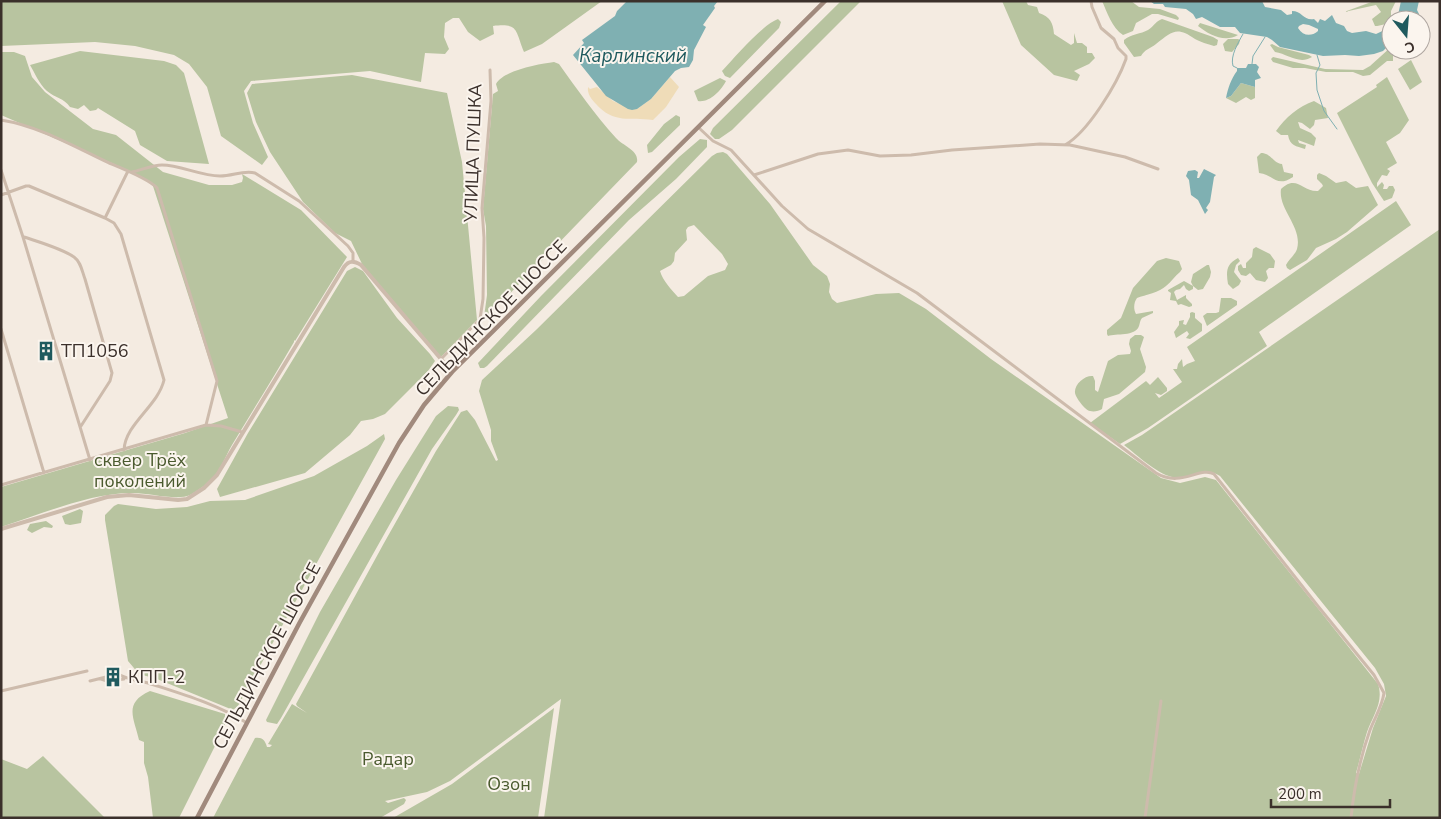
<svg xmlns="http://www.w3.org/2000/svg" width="1441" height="819" viewBox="0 0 1441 819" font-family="'Nunito Sans',sans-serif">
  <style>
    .green { fill: #b8c4a0; fill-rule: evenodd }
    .sand { fill: #efdcb8 }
    .water { fill: #7fb0b2; fill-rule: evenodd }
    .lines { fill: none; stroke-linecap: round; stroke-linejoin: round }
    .stream { stroke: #7fb0b2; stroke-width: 1 }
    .minor { stroke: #cdbbac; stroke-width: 3 }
    .tertiary { stroke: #cdbbac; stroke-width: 4 }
    .secondary { stroke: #a18a7d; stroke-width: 4.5 }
    .labels { text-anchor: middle; stroke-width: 4; stroke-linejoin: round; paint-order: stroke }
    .street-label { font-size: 18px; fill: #3b302b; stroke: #fbf5ee }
    .poi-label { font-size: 18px; fill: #3b302b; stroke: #fbf5ee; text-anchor: start }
    .park-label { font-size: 18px; fill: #4a5a2e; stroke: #fbf5ee }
    .water-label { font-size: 19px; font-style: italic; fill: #1f5a5e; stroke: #fbf5ee }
  </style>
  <rect width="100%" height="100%" fill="#f4ebe1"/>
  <!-- green -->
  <path class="green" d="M1,1H602L542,44L524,52C515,30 519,23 493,26L494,34L480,41L468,32L459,18H453L445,23L444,37L449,49L445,54L425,53L421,82L370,71L251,81L244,91L253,123L268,157L262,165L221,136L207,87L189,64L174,55L135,46L95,42L1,46Z
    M841,1H861L732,130L719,139H715L710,134L713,128Z
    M1002,1H1026L1028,5L1037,7L1039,13C1050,17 1053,22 1054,34L1071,45L1074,43V33L1077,43H1082L1087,47V53H1092L1095,58L1089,64L1074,71L1080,75L1077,81L1054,75L1021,45Z
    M1102,1H1131L1139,7L1160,9L1176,15L1179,18L1178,20L1158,14H1152L1136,23L1133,31L1123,35C1112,28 1107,12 1102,1Z
    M1374,1H1396L1391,11V19C1387,24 1381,26 1375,26L1372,19L1381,12L1376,5L1344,12Z
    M778,19L781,22L779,28L730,78L725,76L722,71C735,57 762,25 778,19Z
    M1162,19L1213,37L1218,40L1217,45L1214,46C1208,44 1200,42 1195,39C1177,26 1172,31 1156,44C1151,48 1144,50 1141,56L1134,57L1124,43V40C1131,34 1141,34 1148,30C1154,26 1156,21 1162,19Z
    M1200,23L1238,35C1225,43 1209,35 1198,26Z
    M1228,39H1238L1240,40L1239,44L1232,52L1225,51L1223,44Z
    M1272,44L1278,47L1309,55L1312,57C1299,65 1288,54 1275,52L1270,45Z
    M1391,47V50H1399L1393,53V61H1387L1370,75L1363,76L1353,72H1326L1305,68H1293L1273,62L1271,59L1273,57L1325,69L1363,70L1370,66Z
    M80,51L164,61L176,65L184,73L209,164L167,161L140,145L135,131L98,108L96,110L90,111L84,105L78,109L70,107C64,98 55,98 47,91C39,84 35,73 30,65Z
    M1,52H14L25,56L32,77L45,92L93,129L116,135L163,172L209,185H232L242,182L243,178L242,174L301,210L347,257L295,341L294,340V342C275,375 255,407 235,440C227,452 222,468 212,479C206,485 197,491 190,495C178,501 148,493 134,493C92,492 42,514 1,527V487L185,433L228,418L152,183L130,171L1,115Z
    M1411,60L1422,82L1410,90L1398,69Z
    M554,62L559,64C577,89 595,115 616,138C623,146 639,150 637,162L491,313L484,317L487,295L486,226L483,209L493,94L498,91L496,84C504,70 539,64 554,62Z
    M352,75L447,93L462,162L477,320L441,357L363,266L351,241L335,233L303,202L270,152L256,122L247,93L252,84Z
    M1387,77L1409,120L1400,133L1386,142L1397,163L1387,169L1390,171L1387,176L1382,175L1377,183V187L1382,182L1384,185L1383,189H1387L1389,186H1393L1395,190L1392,198L1384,201L1372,183L1337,113L1377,87L1376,85Z
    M720,78L726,81C721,91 709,103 698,101L694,91Z
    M1241,83L1255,87V98L1251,100L1246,97L1236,103L1226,98L1231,96Z
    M1314,101L1326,108L1328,118L1315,120L1314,125L1310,129L1302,123L1298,122L1300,128L1311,133L1316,138L1314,146L1298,140L1299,143L1306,145L1305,149C1296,146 1290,146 1288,135H1281L1276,131C1285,118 1299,106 1314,101Z
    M676,115L680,117V125L652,152L648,153L647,145L664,124Z
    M700,139L707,140V147L676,179L629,220L487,366L484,368H480L478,363L541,296L679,157Z
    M723,152L727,154L770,204L813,265L827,276L830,284L829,292L832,299L837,303L876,294L899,293L926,309L991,359L1161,478L1180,483L1205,477L1216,480L1378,684C1384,702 1373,715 1367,732C1363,745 1360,759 1356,773L1359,774L1373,728L1386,696L1384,684L1375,668L1220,476C1202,464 1190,481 1172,477C1156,473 1137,455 1124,445L1142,435L1440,229V818H544L561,699L450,781L427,792L385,801L388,803L404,798L406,800L404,804L380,818H213L255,738C262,737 265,740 267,747H270L272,745L268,744L292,704L307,713L297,706L296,704L384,543L436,451L461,412L467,410L475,420L496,461L498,460L491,441V430L479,391L482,380L536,330L712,156L717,153ZM694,225L722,254L728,264L725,270L708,276L684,296L678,297C671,289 663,281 660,271L671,265L674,261L675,253L687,240L686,230L688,227Z
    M1261,153C1271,153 1273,163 1282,164L1284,172L1293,174V177C1276,188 1275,175 1259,173L1257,157Z
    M1319,173L1326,176L1336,183L1346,181L1356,188L1368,186L1378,205L1347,232L1336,239L1316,248L1307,260L1290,270L1287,268L1286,265C1289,259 1295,255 1297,249C1303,227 1278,210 1281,189C1297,174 1302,192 1318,191L1323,186L1322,184L1317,179V175Z
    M1396,201L1411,225L1259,332L1267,346L1148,428L1120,444L1090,423L1146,381L1150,385L1158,377L1167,388V391L1161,395L1155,393L1159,398L1182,382L1173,369H1177L1178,364L1182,359L1183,367L1187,364L1195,361L1187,347Z
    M1256,247L1270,254L1275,261L1274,268H1269L1266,271L1268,278L1265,282L1256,280L1250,273L1246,276L1241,275L1238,270V266L1241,264L1243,268H1246V263L1252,257L1253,249Z
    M1166,258L1179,261L1182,269L1180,272C1175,276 1171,282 1166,286C1160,292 1145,295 1137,298C1134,302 1133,309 1136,314L1153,311V313L1142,318C1140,320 1140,323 1139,326C1135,337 1116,333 1108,336L1107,334V330L1121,318L1133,288L1157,261Z
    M1238,258L1240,261L1236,265L1234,272L1241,281L1239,285L1233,289L1228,284C1226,272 1226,264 1238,258Z
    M1207,265H1209L1211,272L1210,277L1203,289L1198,290L1193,286V289L1189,291L1186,289L1184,285L1180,289L1176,290L1174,292L1177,300L1186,295V298L1192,304V306L1189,307L1181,304L1178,305L1176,301L1170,300L1171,293L1168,291V290L1184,281L1193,286L1191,282L1193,274Z
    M355,267L363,271L397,318L430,354L435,361L428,371L385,414L373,419L361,421L350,435L305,473L220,497L217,489L248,433L347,271Z
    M1221,298H1231L1237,301V305L1207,326L1203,316L1207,313H1216L1219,312Z
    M1192,312L1195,313V318L1202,324V331L1190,339L1186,338L1189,334L1187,331L1176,338L1174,332L1179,325V321L1184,320L1183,324L1186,325L1190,317V313Z
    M1135,335H1141L1144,337L1140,349L1146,367L1145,372L1119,394L1104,399L1102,409C1099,411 1094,412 1090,411C1085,410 1076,398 1075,393C1074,384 1085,375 1093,376L1095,381V390L1098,392L1108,361L1118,355L1130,354L1131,351L1129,344L1130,339Z
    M448,406L458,407L459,410L456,415L432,449L281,718L277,724L267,722L266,720L320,612L396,480L436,416Z
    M384,434L385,439L238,706L233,710L157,679L139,674L128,661L105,520V515L114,506L118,504L156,509L187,507L210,501L245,500L314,476L367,446Z
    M80,509L83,511L81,523L70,525L65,524L62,516Z
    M46,521L53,526L52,528L44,527L32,533L27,530L30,524Z
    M150,691L225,714V726L179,818H153L148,777L144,763V742L139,740C134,718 123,703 150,691Z
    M554,708L538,818H393L452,784Z
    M43,756L105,818H1V759L27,769Z"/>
  <!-- sand -->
  <path class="sand" d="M670,77L679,87L666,107L653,120C629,117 614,124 596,104C591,99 587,93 588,87L590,89L597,87L613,101L632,109H637L651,99Z"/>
  <!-- water -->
  <path class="water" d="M627,1H718L714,6L715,8L703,25L706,27L694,50L693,60L689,67L681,68L675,71L651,99L637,109L632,110L628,109L606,96L573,55L584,43L582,40L615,16L617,11Z
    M1150,1H1262L1265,7L1281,10L1287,15L1292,14V11C1302,11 1304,21 1314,19L1318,23L1320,19L1325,21L1332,15L1336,23L1344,26L1347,31L1352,33L1366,31L1376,34L1391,27V43L1383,51L1374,54L1359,56L1345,55L1323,56L1280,47L1272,40L1267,37L1240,33L1235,27H1220L1202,17L1196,19L1193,14L1186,9L1165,7L1163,4H1154ZM1303,24L1309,25L1318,29V31C1311,37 1303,36 1298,28L1299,26Z
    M1401,1H1419L1417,10L1419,14C1415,23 1406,20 1397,20Z
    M1248,64H1256L1259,67L1257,72L1261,78L1255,80V87L1241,83L1231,96L1226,98C1228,88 1231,79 1237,71V68H1246Z
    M1204,169L1216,175L1214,177L1210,202L1206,208L1208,210L1205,214L1198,200L1191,195L1189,180L1186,176L1188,171L1195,170L1198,172L1197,178H1199Z"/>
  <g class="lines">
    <!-- stream -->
    <path class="stream" d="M1317,55L1320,65L1316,73L1317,90L1324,111L1337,129
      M1252,64L1253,56L1265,37
      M1237,68L1233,66C1230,56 1238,43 1243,34"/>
    <!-- minor -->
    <path class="minor" d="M1,120C39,126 75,147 109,163C121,168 149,179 157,188L217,381L206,425
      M699,128L713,141L731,150L782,206L808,229L917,293L1156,473C1181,488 1200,466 1214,474L1317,605L1374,675L1384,693C1382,707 1375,717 1370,730C1360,758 1354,788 1351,818
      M1065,145C1088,132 1117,84 1126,59V56L1118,48L1114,39L1101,28L1092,7L1091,1
      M1,170L23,237L90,460
      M132,172C142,170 152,165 162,165C180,165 201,176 220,176C233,176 243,170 255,173L299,201L348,246L353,253V261
      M754,175L818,154L848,150L880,156L911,155L952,150L1040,144L1070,145L1125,157L1158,169
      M1,195L26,186H29L105,218L114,223L121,234L164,380C158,406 125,424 124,450
      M105,218L128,171
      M24,237C39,242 61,248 74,257C81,262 82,271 85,279L112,373L110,381L81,426
      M1,329L44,473
      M441,359L480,319L483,299L484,238L482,208L491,101L490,70
      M1,485L206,425L221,426L242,432
      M101,679L107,681L124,679
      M90,681L118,674C128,680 138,680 148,683C182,694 217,704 247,723
      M1,691L87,671
      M1145,818L1161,701"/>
    <!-- tertiary -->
    <path class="tertiary" d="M1,529L107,497L129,495L178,500L187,499L204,488L217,475L344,267C349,260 354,261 361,265L452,372"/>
    <!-- secondary -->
    <path class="secondary" d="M197,818L300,622L399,443L424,405L452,372L825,1"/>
  </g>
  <!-- icons -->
  <defs>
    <symbol id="building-bare" viewBox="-9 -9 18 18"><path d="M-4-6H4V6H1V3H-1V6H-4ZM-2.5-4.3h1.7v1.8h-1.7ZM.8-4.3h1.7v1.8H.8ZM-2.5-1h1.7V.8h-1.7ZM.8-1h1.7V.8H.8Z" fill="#1f5a5e" stroke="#fbf5ee" stroke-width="2.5" paint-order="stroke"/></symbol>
  </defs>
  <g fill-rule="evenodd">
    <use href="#building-bare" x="32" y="337" width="28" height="28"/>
    <use href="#building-bare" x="99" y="663" width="28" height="28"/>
  </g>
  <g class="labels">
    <!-- street labels -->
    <g class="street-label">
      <text transform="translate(473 153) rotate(-88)" y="6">УЛИЦА ПУШКА</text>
      <text transform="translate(491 318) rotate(-46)" y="6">СЕЛЬДИНСКОЕ ШОССЕ</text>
      <text transform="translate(267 656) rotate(-62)" y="6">СЕЛЬДИНСКОЕ ШОССЕ</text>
    </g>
    <!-- poi labels -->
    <g class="poi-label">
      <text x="61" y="357">ТП1056</text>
      <text x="128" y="683">КПП-2</text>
    </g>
    <!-- park labels -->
    <g class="park-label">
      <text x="140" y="466">сквер Трёх<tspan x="140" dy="21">поколений</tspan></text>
      <text x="388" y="765">Радар</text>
      <text x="509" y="790">Озон</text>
    </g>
    <!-- water labels -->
    <g class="water-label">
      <text x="633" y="62">Карлинский</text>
    </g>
  </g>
  <!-- border -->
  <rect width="1441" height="819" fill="none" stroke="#3b302b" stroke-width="5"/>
  <!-- north arrow -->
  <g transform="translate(1406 35) rotate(163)"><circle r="24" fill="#fbf5ee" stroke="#aea6a0"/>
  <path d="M0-4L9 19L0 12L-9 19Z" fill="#1f5a5e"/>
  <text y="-8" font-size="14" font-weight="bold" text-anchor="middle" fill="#3b302b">С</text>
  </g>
  <!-- scale -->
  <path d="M1271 799v8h119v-8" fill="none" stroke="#3b302b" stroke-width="2.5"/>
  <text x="1278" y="799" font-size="15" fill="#3b302b" stroke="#fbf5ee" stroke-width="4" paint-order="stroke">200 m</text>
</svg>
